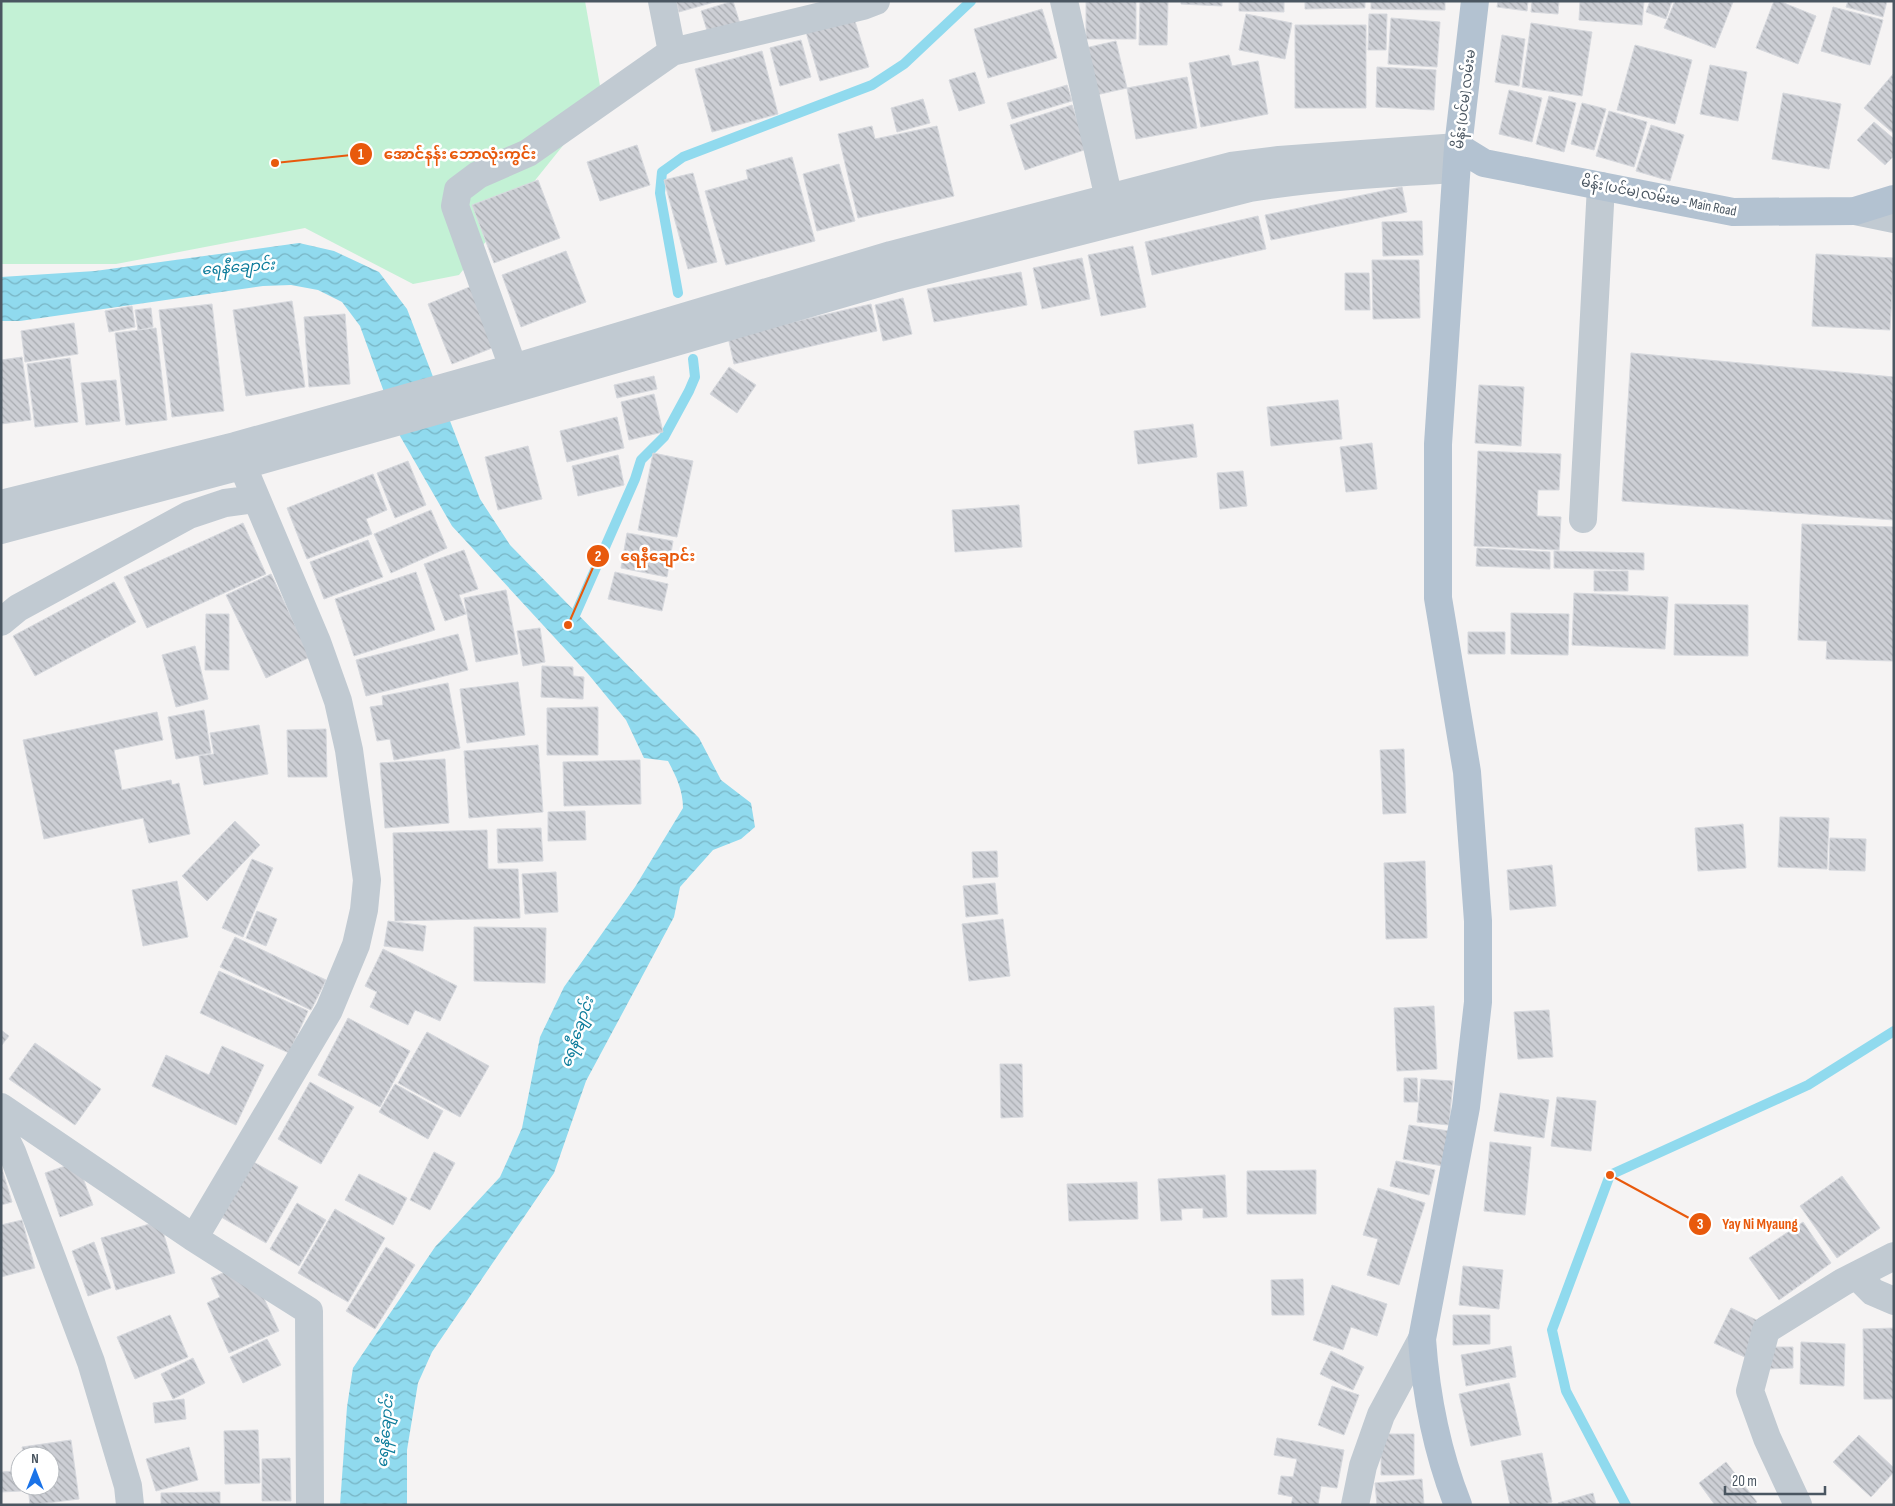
<svg xmlns="http://www.w3.org/2000/svg" width="1895" height="1506" viewBox="0 0 1895 1506" font-family="'Sofia Sans Condensed','Noto Sans Myanmar',sans-serif">
  <style>
    .pitch { fill: #c3f1d5 }
    .water { fill: url(#water-waves) }
    .lines { fill: none; stroke-linecap: round; stroke-linejoin: round }
    .stream { stroke: #90daee; stroke-width: 10 }
    .building { fill: url(#building-back-hatch); stroke: #d7d9de }
    .minor { stroke: #c1cad2; stroke-width: 28 }
    .major { stroke: #b3c2d1; stroke-width: 28 }
    .labels { text-anchor: middle; stroke-width: 5; stroke-linejoin: round; paint-order: stroke }
    .street-label { font-size: 14px; fill: #4a5661; stroke: #fff }
    .water-label { font-size: 15px; font-style: italic; fill: #0c7c9b; stroke: #fff }
    .leader { fill: none; stroke: #e8590c; stroke-width: 2 }
    .callout-dot { fill: #e8590c; stroke: #fff; stroke-width: 2 }
    .mark-label { font-size: 15px; text-anchor: middle; font-weight: bold; fill: #fff }
    .callout-label { font-size: 15px; text-anchor: middle; font-weight: bold; fill: #e8590c; stroke: #fff; stroke-width: 5; stroke-linejoin: round; paint-order: stroke }
  </style>
  <defs>
    <pattern id="water-waves" width="16" height="10" patternUnits="userSpaceOnUse" patternTransform="scale(1.25)"><rect width="16" height="10" fill="#90daee"/><path d="M0 5q4-4 8 0t8 0" fill="none" stroke="#78b4c4"/></pattern>
    <pattern id="building-back-hatch" width="6" height="6" patternUnits="userSpaceOnUse" patternTransform="scale(1.25)"><rect width="6" height="6" fill="#cdcfd5"/><path d="M-1 5l2 2M0 0l6 6M5-1l2 2" fill="none" stroke="#a8abb0"/></pattern>
  </defs>
  <rect width="100%" height="100%" fill="#f5f3f3"/>
  <!-- pitch -->
  <path class="pitch" d="M1,1H585L602,97L459,275L413,284L305,228L116,264H1Z"/>
  <!-- water -->
  <path class="water" d="M299,243L334,251L379,272L407,309L480,499L510,545L699,738L721,780L751,803L755,827L741,839L713,850L680,887L674,917L586,1081L554,1173L432,1352L418,1383L407,1450V1505H340L347,1407L353,1368L435,1247L500,1177L522,1128L540,1037L564,987L635,887L683,808C683,790 676,776 668,761L644,758L626,720L589,675L452,526L400,436L360,326L342,302L318,290L291,285L263,286L20,321H1V277L95,271Z"/>
  <g class="lines">
    <!-- stream -->
    <path class="stream" d="M678,293L660,193L662,172L683,157L872,85L904,64L971,1
      M568,625L576,613L635,479L641,460L664,437L689,391L695,377L693,359
      M1626,1505L1566,1391L1552,1330L1610,1175L1808,1085L1894,1031"/>
  </g>
  <!-- building -->
  <path class="building" d="M676,1H718L679,12Z
    M733,1L741,27L709,37L701,11Z
    M1086,1H1136V39H1086Z
    M1140,1H1168L1167,45H1139Z
    M1181,1H1222V6L1181,4Z
    M1239,1H1284V12L1239,11Z
    M1305,1H1365V8L1305,9Z
    M1371,1H1445V10L1371,9Z
    M1498,1H1528L1527,11L1497,7Z
    M1532,1H1559L1558,14L1531,12Z
    M1580,1H1644L1642,25L1579,20Z
    M1650,1H1672L1666,19L1646,12Z
    M1675,1L1733,2L1715,48L1664,28Z
    M1774,1H1779L1816,16L1798,64L1756,48Z
    M1848,1H1887L1883,17L1846,7Z
    M1833,7L1883,20L1870,65L1821,51Z
    M1042,9L1057,58L988,78L974,29Z
    M1246,14L1292,23L1285,59L1239,50Z
    M1369,14H1387L1386,50H1368Z
    M854,18L869,67L820,81L806,32Z
    M1391,18L1440,22L1437,67L1388,64Z
    M1531,23L1592,32L1582,96L1522,87Z
    M1295,25H1366V108H1295Z
    M1502,35L1525,39L1519,86L1495,82Z
    M801,40L811,77L780,86L770,48Z
    M1116,41L1127,88L1096,95L1085,48Z
    M1635,45L1692,60L1675,124L1617,110Z
    M762,51L778,114L712,132L695,69Z
    M1229,55L1232,66L1258,61L1268,114L1201,127L1189,63Z
    M1710,65L1747,72L1738,121L1700,114Z
    M1377,67L1436,70L1434,110L1376,107Z
    M975,72L985,103L959,111L949,80Z
    M1894,73V134L1864,108Z
    M1187,77L1197,128L1136,139L1127,88Z
    M1067,85L1072,101L1012,119L1007,103Z
    M1509,90L1542,98L1532,142L1499,134Z
    M1783,93L1841,104L1829,169L1772,159Z
    M1549,96L1576,103L1564,152L1536,144Z
    M923,99L930,123L897,132L891,108Z
    M1582,103L1606,109L1594,150L1571,144Z
    M1072,105L1087,149L1025,170L1010,125Z
    M1609,111L1647,122L1634,167L1596,156Z
    M1874,122L1894,139V156L1885,165L1857,140Z
    M1651,125L1684,135L1670,181L1636,171Z
    M872,126L875,139L937,126L954,196L858,218L838,134Z
    M637,145L650,185L600,201L587,162Z
    M792,157L815,241L726,265L705,191L748,179L746,170Z
    M839,164L855,221L817,231L803,174Z
    M693,173L717,262L688,269L664,180Z
    M538,180L560,238L494,263L472,205Z
    M1402,187L1407,212L1271,240L1265,215Z
    M1258,216L1266,249L1152,275L1145,242Z
    M1422,221L1423,255L1383,256L1382,222Z
    M1133,246L1146,307L1101,316L1088,255Z
    M566,251L586,302L521,327L502,275Z
    M1816,254L1894,258L1890,330L1812,326Z
    M1082,258L1090,299L1042,309L1033,268Z
    M1372,260H1419L1420,318L1373,319Z
    M1021,272L1027,305L934,322L927,289Z
    M1345,273H1369L1370,310H1345Z
    M472,286L497,346L452,364L428,304Z
    M903,298L912,334L883,341L875,305Z
    M292,301L305,387L246,396L233,310Z
    M212,304L224,411L172,417L159,310Z
    M871,304L877,331L734,364L728,337Z
    M132,306L135,327L109,332L105,311Z
    M151,308L153,327L138,330L135,310Z
    M345,314L350,384L309,387L304,317Z
    M74,323L78,354L25,362L21,331Z
    M156,328L167,420L126,425L115,333Z
    M1631,353L1894,377V520L1622,501Z
    M22,357L31,420L1,424V360Z
    M70,358L78,422L35,427L27,364Z
    M729,367L756,385L737,413L710,394Z
    M654,376L657,389L617,398L614,385Z
    M116,380L120,421L86,425L81,383Z
    M1479,385L1524,387L1521,446L1475,443Z
    M654,394L663,432L629,440L621,402Z
    M1338,400L1342,439L1271,446L1267,407Z
    M617,417L624,448L567,462L560,431Z
    M1193,424L1197,457L1138,464L1134,431Z
    M1372,443L1377,489L1346,492L1340,447Z
    M528,446L542,499L498,510L485,457Z
    M1478,451L1561,454L1559,490H1538L1537,516L1561,517L1559,550L1474,546Z
    M653,453L693,461L677,537L638,530Z
    M618,455L624,485L578,496L572,466Z
    M408,461L426,505L395,518L377,473Z
    M1243,471L1247,506L1220,509L1217,473Z
    M373,474L387,510L366,519L372,534L307,559L287,508Z
    M1019,505L1022,547L955,552L952,510Z
    M431,510L447,548L391,573L374,534Z
    M243,523L266,574L147,628L124,577Z
    M1802,524L1894,527V661L1826,659L1827,641L1798,640Z
    M627,533L673,541L667,577L621,568Z
    M368,540L383,577L324,599L310,562Z
    M1477,548L1550,552V569L1476,566Z
    M464,550L478,589L459,595L466,614L445,621L424,564Z
    M1554,551L1644,553V570L1554,568Z
    M1594,571H1628V591H1594Z
    M416,572L435,630L354,656L335,599Z
    M615,572L668,584L662,611L608,599Z
    M271,574L310,657L266,678L226,595Z
    M114,582L136,622L35,676L13,636Z
    M506,590L518,654L476,662L464,598Z
    M1574,593L1668,597L1665,649L1572,645Z
    M1675,604L1748,605V656L1674,655Z
    M1511,613L1569,614L1568,655L1511,654Z
    M206,614H229V670H205Z
    M540,628L545,662L523,666L517,631Z
    M1468,632H1505V654H1468Z
    M458,634L468,670L366,696L356,660Z
    M195,646L208,699L176,707L162,655Z
    M542,666L573,667V676L584,677L583,699L541,697Z
    M518,682L525,735L467,743L460,689Z
    M448,683L460,748L394,760L390,739L377,741L370,707L383,705L382,696Z
    M598,707V755H547V708Z
    M204,710L211,753L176,759L168,717Z
    M157,712L163,740L114,750L122,790L171,780L172,785L179,783L190,834L149,843L143,818L44,839L23,740Z
    M259,725L268,774L204,785L199,756L214,754L210,733Z
    M326,729L327,777H288L287,730Z
    M538,745L543,812L469,818L464,751Z
    M1404,749L1406,813L1383,814L1380,750Z
    M445,759L449,823L385,828L380,763Z
    M640,760L641,804L564,806L563,762Z
    M585,811L586,840L548,841V812Z
    M1780,817L1829,818L1827,869L1778,867Z
    M235,821L260,845L207,901L182,876Z
    M1743,824L1746,868L1698,871L1695,828Z
    M541,828L543,861L498,863L497,829Z
    M487,830L488,869H518L520,918L395,921L393,833Z
    M1830,838L1866,839L1865,871L1829,870Z
    M997,851L998,877L973,878L972,852Z
    M252,859L273,868L243,937L222,928Z
    M1425,861L1427,938L1386,939L1384,863Z
    M1552,865L1556,906L1510,910L1507,870Z
    M556,872L558,912L525,914L522,874Z
    M177,881L188,937L143,946L132,890Z
    M995,883L998,914L966,917L963,886Z
    M257,911L277,919L266,946L246,938Z
    M1003,919L1010,976L969,981L962,924Z
    M388,921L426,926L423,951L384,946Z
    M474,927L546,928L545,983L474,981Z
    M235,937L326,980L311,1010L220,967Z
    M383,949L457,986L440,1021L415,1010L408,1025L370,1007L377,992L365,986Z
    M219,971L308,1011L289,1053L200,1013Z
    M1434,1006L1437,1069L1397,1071L1394,1008Z
    M1549,1010L1553,1057L1518,1059L1514,1012Z
    M348,1018L410,1051L380,1107L318,1075Z
    M1,1030L9,1036L1,1046Z
    M427,1032L489,1066L460,1117L398,1083Z
    M35,1043L101,1089L75,1125L9,1079Z
    M222,1046L264,1065L236,1125L152,1086L166,1055L209,1075Z
    M1000,1064H1022L1023,1117L1001,1118Z
    M1404,1078H1417L1418,1102H1404Z
    M1421,1079L1453,1081L1449,1125L1417,1122Z
    M310,1082L354,1107L321,1164L278,1139Z
    M395,1084L443,1111L428,1139L379,1112Z
    M1500,1093L1549,1100L1544,1138L1494,1131Z
    M1557,1097L1596,1101L1591,1151L1551,1146Z
    M1409,1125L1449,1131L1443,1166L1403,1159Z
    M1490,1142L1531,1147L1525,1215L1484,1211Z
    M434,1152L455,1163L430,1210L410,1200Z
    M252,1161L298,1187L266,1243L221,1217Z
    M1396,1161L1435,1170L1429,1195L1390,1186Z
    M77,1162L93,1205L60,1217L45,1173Z
    M1,1166L12,1202L1,1205Z
    M1316,1170V1214H1247V1171Z
    M359,1174L407,1198L393,1225L345,1200Z
    M1225,1175L1227,1217L1203,1218V1208L1181,1209L1182,1220L1161,1221L1158,1179Z
    M1842,1176L1880,1228L1837,1258L1800,1206Z
    M1137,1182L1138,1219L1069,1221L1067,1184Z
    M1378,1188L1425,1203L1399,1285L1367,1275L1378,1239L1363,1235Z
    M297,1203L326,1220L299,1266L270,1249Z
    M335,1209L385,1238L348,1302L298,1273Z
    M22,1220L35,1268L1,1277V1225Z
    M160,1221L175,1273L116,1290L101,1238Z
    M1803,1222L1831,1263L1779,1300L1749,1258Z
    M94,1242L111,1288L88,1296L72,1251Z
    M386,1247L415,1265L375,1329L346,1311Z
    M1463,1266L1503,1270L1499,1309L1459,1305Z
    M237,1267L256,1281L279,1331L229,1353L207,1303L220,1297L211,1278Z
    M1303,1279L1304,1315H1272L1271,1280Z
    M1332,1285L1387,1304L1377,1336L1351,1327L1343,1350L1313,1340Z
    M1731,1308L1763,1323L1747,1358L1714,1343Z
    M170,1315L188,1357L135,1379L117,1337Z
    M1453,1315H1490V1344L1453,1345Z
    M1894,1328V1399H1864L1863,1329Z
    M267,1339L281,1365L243,1383L230,1357Z
    M1801,1342L1845,1344L1844,1386L1800,1384Z
    M1511,1346L1516,1377L1466,1386L1461,1355Z
    M1768,1347H1793V1368L1768,1369Z
    M1331,1351L1364,1367L1353,1390L1320,1374Z
    M193,1358L205,1383L173,1399L161,1374Z
    M1509,1383L1521,1435L1471,1446L1459,1394Z
    M1332,1386L1359,1395L1344,1435L1318,1425Z
    M184,1399L186,1419L155,1423L153,1403Z
    M258,1430L260,1483L225,1484L224,1431Z
    M1381,1434H1414V1475H1381Z
    M1859,1435L1894,1468V1472L1871,1497L1833,1462Z
    M1277,1438L1344,1450L1337,1488L1321,1486L1318,1505H1291L1293,1497L1278,1494L1281,1476L1293,1477L1297,1459L1274,1455Z
    M71,1440L79,1499L30,1505L28,1486H50V1456H24L22,1447Z
    M189,1447L198,1480L156,1491L146,1459Z
    M1542,1453L1552,1502L1540,1505H1510L1501,1461Z
    M290,1458L291,1501H262V1459Z
    M1726,1462L1757,1502L1753,1505H1715L1699,1483Z
    M20,1471L21,1491L1,1492V1472Z
    M1422,1479L1424,1505H1377L1375,1483Z
    M220,1492V1505H161V1493Z
    M1593,1493L1596,1505H1559L1558,1503Z"/>
  <g class="lines">
    <!-- minor -->
    <path class="minor" d="M1064,1L1109,199
      M672,52L863,6L876,1
      M1855,211L1894,219
      M519,384L455,206L458,190L478,175L528,153L672,52L662,1
      M1,504L235,446L513,368L891,255L1231,166L1279,160L1458,147
      M1583,519L1601,186
      M1,530L241,466L520,387L893,279L1250,188C1318,177 1387,173 1456,169
      M1,622L18,608L189,515L225,503L256,499
      M1,1107L194,1238L309,1311L310,1505
      M1,1129L12,1152L91,1362L128,1486L130,1505
      M194,1238L329,1010L356,945L364,910L367,880L349,750L338,701L317,642L235,448
      M1857,1276L1873,1292L1894,1301
      M1355,1505L1363,1466L1381,1415L1422,1339
      M1798,1505L1767,1438L1750,1391L1766,1330L1843,1282L1894,1256"/>
    <!-- major -->
    <path class="major" d="M1458,147L1484,163L1733,212L1855,211L1894,199
      M1458,1505C1437,1452 1426,1396 1422,1339L1466,1107L1478,1002V921L1467,772L1438,598V444L1458,147L1475,1"/>
  </g>
  <g class="labels">
    <!-- street labels -->
    <g class="street-label">
      <text transform="translate(1464 99) rotate(-83)" y="5">မိန်း (ပင်မ) လမ်းမ</text>
      <text transform="translate(1659 196) rotate(11)" y="5">မိန်း (ပင်မ) လမ်းမ - Main Road</text>
    </g>
    <!-- water labels -->
    <g class="water-label">
      <text transform="translate(238 267) rotate(-4)" y="5">ရေနီချောင်း</text>
      <text transform="translate(577 1032) rotate(-71)" y="5">ရေနီချောင်း</text>
      <text transform="translate(385 1431) rotate(-85)" y="5">ရေနီချောင်း</text>
    </g>
  </g>
  <!-- callouts -->
  <path class="leader" d="M275 163L361 154M568 625L598 556M1610 1175L1700 1224"/>
  <g class="callout-dot">
    <circle cx="275" cy="163" r="5"/>
    <circle cx="568" cy="625" r="5"/>
    <circle cx="1610" cy="1175" r="5"/>
    <circle cx="361" cy="154" r="12"/>
    <circle cx="598" cy="556" r="12"/>
    <circle cx="1700" cy="1224" r="12"/>
  </g>
  <g class="mark-label">
    <text x="361" y="159">1</text>
    <text x="598" y="561">2</text>
    <text x="1700" y="1229">3</text>
  </g>
  <g class="callout-label">
    <text x="460" y="159">အောင်နန်း ဘောလုံးကွင်း</text>
    <text x="658" y="561">ရေနီချောင်း</text>
    <text x="1760" y="1229">Yay Ni Myaung</text>
  </g>
  <!-- border -->
  <rect width="1895" height="1506" fill="none" stroke="#4a5661" stroke-width="5"/>
  <!-- north arrow -->
  <g transform="translate(35 1471)"><circle r="24" fill="#ffffff" stroke="#b7bbc0"/>
  <path d="M0-4L9 19L0 12L-9 19Z" fill="#1a73e8"/>
  <text y="-8" font-size="14" font-weight="bold" text-anchor="middle" fill="#4a5661">N</text>
  </g>
  <!-- scale -->
  <path d="M1725 1486v8h100v-8" fill="none" stroke="#4a5661" stroke-width="2.5"/>
  <text x="1732" y="1486" font-size="15" fill="#4a5661" stroke="#ffffff" stroke-width="4" paint-order="stroke">20 m</text>
</svg>
